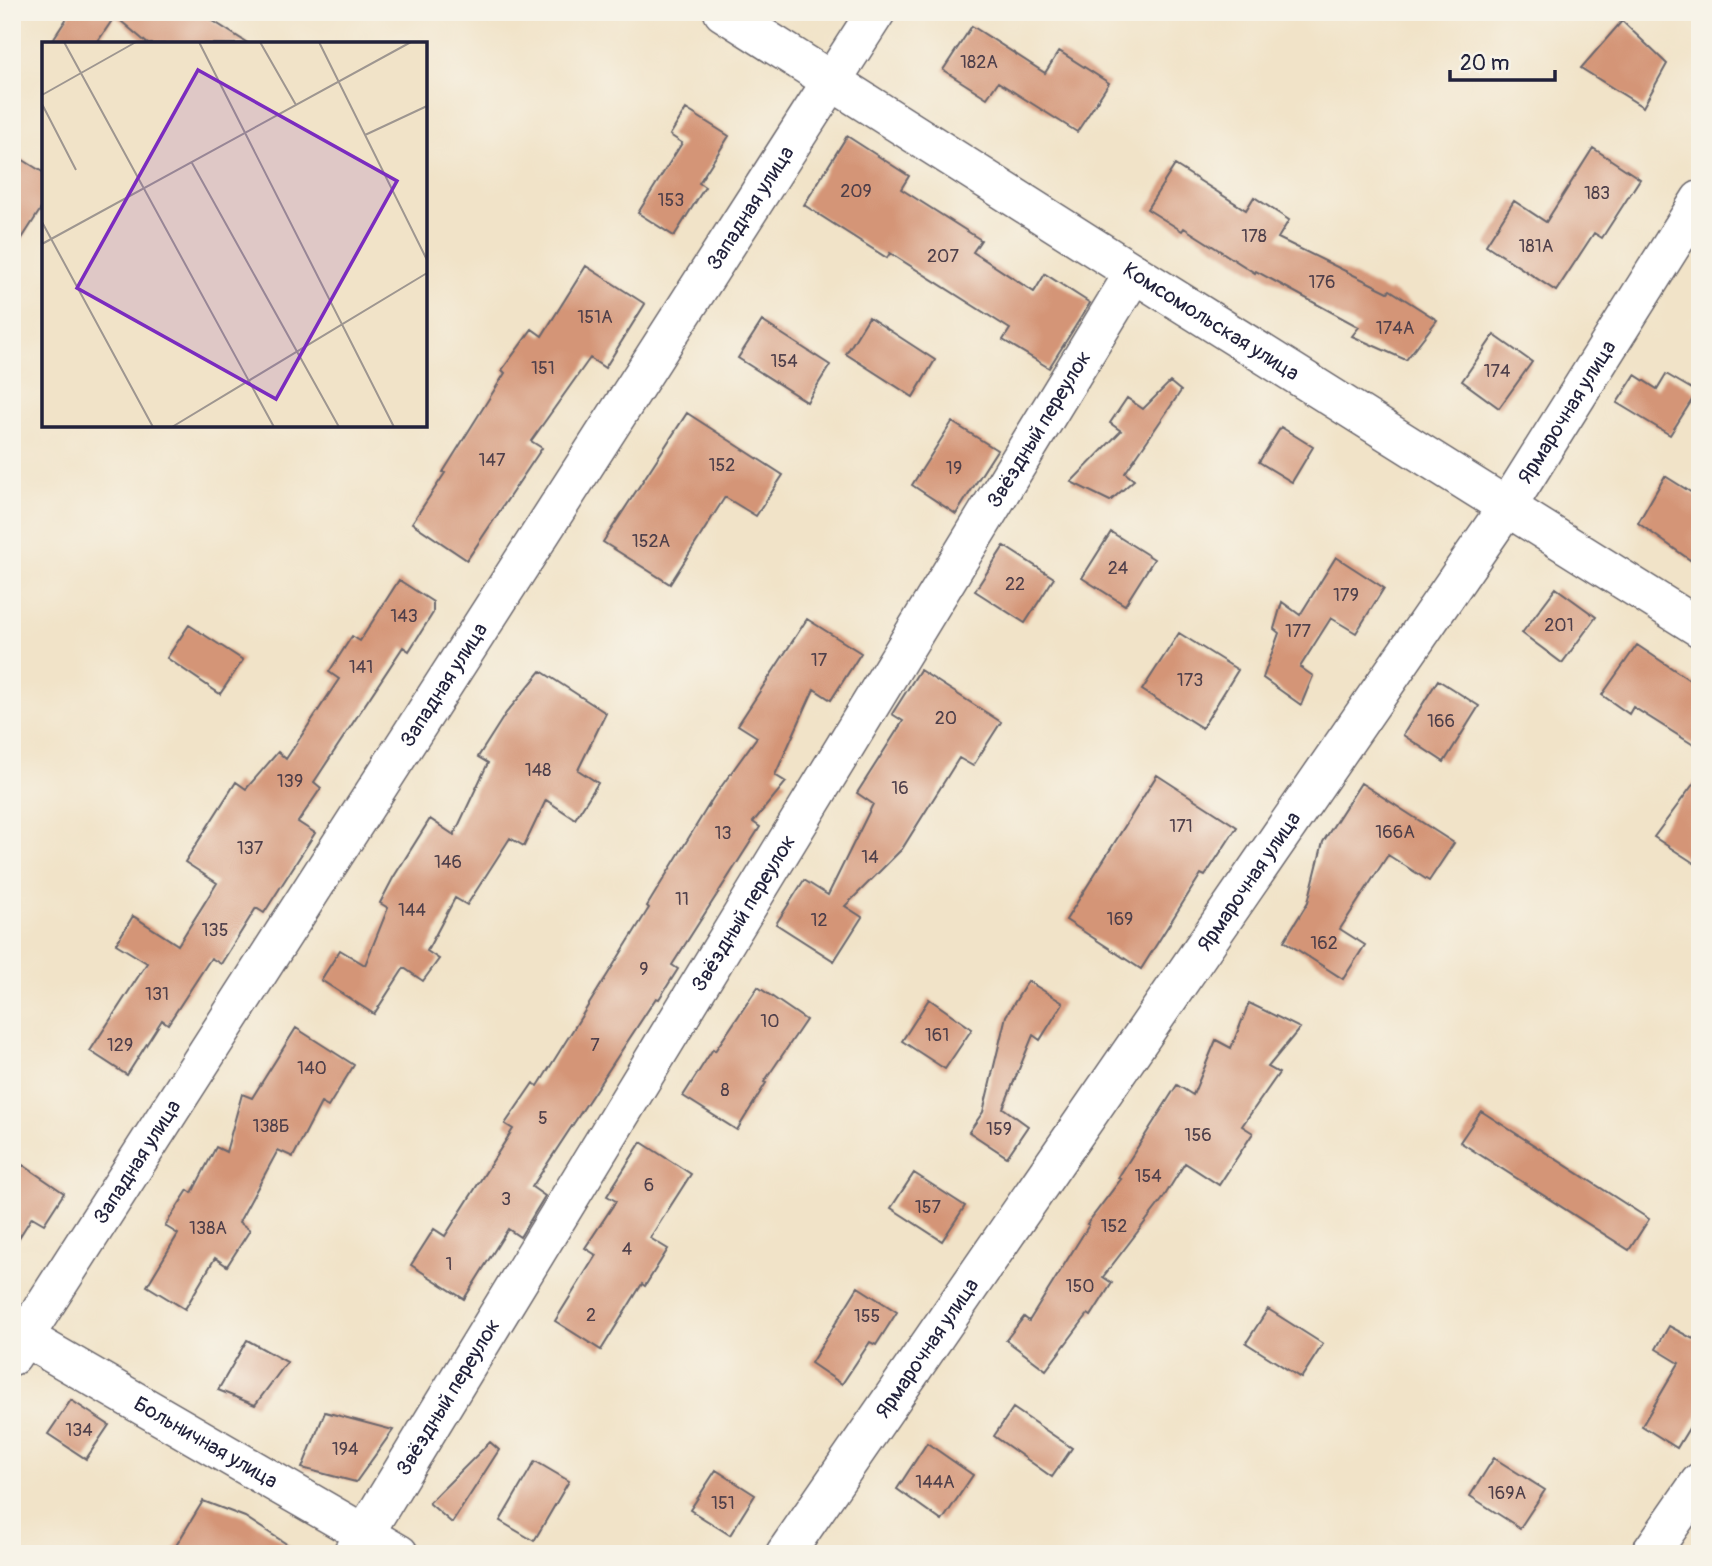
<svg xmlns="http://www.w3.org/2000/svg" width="1712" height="1566" viewBox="0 0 1712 1566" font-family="Pangolin,sans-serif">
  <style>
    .building { fill: #d49577 }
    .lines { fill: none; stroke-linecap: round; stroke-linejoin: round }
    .minor-casing { stroke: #6a666c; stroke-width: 41 }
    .minor { stroke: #fff; stroke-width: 38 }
    .labels { text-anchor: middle; stroke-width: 6; stroke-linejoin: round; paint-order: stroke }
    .number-label { font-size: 18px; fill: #4e3f4a }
    .street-label { font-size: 21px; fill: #22223b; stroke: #f7f3e8 }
    .inset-road { fill: none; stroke: #9e9690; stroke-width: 2 }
    .view { fill: #7b2cbf; fill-opacity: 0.15; stroke: #7b2cbf; stroke-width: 3.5 }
    .inset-edge { fill: none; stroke: #22223b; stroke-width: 3.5 }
  </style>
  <rect width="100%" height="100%" fill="#f7f3e8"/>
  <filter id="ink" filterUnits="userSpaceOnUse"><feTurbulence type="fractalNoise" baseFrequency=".0143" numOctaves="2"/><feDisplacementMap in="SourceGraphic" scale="14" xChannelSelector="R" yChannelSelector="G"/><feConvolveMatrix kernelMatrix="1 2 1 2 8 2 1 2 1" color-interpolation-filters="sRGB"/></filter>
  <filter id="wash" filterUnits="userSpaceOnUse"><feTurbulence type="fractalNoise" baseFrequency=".00686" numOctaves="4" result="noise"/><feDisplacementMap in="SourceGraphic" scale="28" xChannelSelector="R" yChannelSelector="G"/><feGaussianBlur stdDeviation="1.57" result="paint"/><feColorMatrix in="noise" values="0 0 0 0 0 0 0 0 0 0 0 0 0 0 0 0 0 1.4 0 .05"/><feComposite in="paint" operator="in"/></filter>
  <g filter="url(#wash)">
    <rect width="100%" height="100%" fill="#f1e3c8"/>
    <g id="blocks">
      <!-- building -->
      <path class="building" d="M71,12H199L249,44H148L115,16L96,44H50Z
        M1622,21L1667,64L1643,107L1581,68Z
        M972,26L1045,73L1059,51L1109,83L1077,132L998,82L987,98L943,70Z
        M686,109L729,136L699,183L705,187L674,236L638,213L682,143L670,135Z
        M847,136L909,176L901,189L981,240L973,252L1034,292L1045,274L1090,303L1049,368L1003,340L1010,329L890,253L887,258L804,205Z
        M1593,148L1640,179L1602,238L1594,233L1556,291L1486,245L1514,201L1546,222Z
        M12,153L44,173V204L12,254Z
        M1175,165L1246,210L1254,197L1289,220L1278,238L1388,292L1390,290L1437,320L1406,360L1352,336L1359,327L1256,271L1255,273L1184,228L1182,231L1147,209Z
        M586,266L645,304L605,368L590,358L531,441L542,448L467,560L412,523L445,473L443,472L505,373L502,370L532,329L542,336Z
        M869,317L935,360L913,397L846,354Z
        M762,321L830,365L807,402L738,358Z
        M1494,335L1532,362L1499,408L1462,381Z
        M1666,374L1697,392L1670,435L1617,403L1635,375L1657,389Z
        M1170,382L1181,391L1125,473L1134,480L1110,501L1071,482L1121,431L1110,423L1127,398L1143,409Z
        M687,413L783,475L756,516L725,497L670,584L603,542Z
        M952,422L997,450L956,514L912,485Z
        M1281,427L1313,447L1292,482L1259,462Z
        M1665,476L1700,498V567L1638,523Z
        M1111,532L1154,559L1125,605L1082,578Z
        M1004,546L1054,578L1025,623L975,591Z
        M1336,557L1384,588L1356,633L1331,618L1300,667L1313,676L1301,705L1263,678L1279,633L1274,629L1282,602L1300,615Z
        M399,580L433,602V613L409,651L403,647L314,782L321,788L298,822L315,833L264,913L256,908L221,964L211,958L168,1024L162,1020L127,1075L90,1051L147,963L116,944L133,916L178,945L217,883L185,862L236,782L246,789L278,752L286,759L339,679L329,672L352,636L360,641Z
        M1556,588L1596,617L1562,663L1522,633Z
        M807,619L861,653L831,700L814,689L775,775L786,782L753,822L760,827L672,965L678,969L659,999L656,998L532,1187L545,1196L520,1237L508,1229L464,1299L411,1265L434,1229L445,1236L513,1129L505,1124L533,1083L538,1086L649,908L647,906L713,798L757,737L738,725Z
        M189,625L243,660L220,694L167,658Z
        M1179,633L1238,670L1202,728L1142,690Z
        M1637,645L1700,687V749L1633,707L1629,714L1602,695Z
        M920,670L1001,722L973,766L959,758L902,849L845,906L862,917L834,961L776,924L804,880L828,895L873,804L857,793L903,721L892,714Z
        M541,671L606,713L578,770L598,783L575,819L546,800L524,846L510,838L467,905L455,898L427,951L439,959L423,981L404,968L374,1014L321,980L340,950L365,965L388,908L380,903L393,878L430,819L454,835L488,763L478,757L506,713Z
        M1438,680L1479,706L1444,762L1403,735Z
        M1157,775L1237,827L1205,876L1201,874L1141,969L1066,920Z
        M1700,775V867L1654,837Z
        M1361,783L1454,843L1429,881L1388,855L1340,929L1365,945L1343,979L1284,941L1308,902L1323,842Z
        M1028,981L1063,1003L1040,1040L1033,1035L1003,1108L1028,1126L1007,1157L969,1132L983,1112L1006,1016Z
        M758,987L806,1020L764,1082L766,1083L737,1130L683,1096L713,1049L715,1051Z
        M929,999L972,1029L945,1069L902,1041Z
        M1249,1003L1300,1028L1268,1067L1279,1073L1242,1126L1253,1133L1219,1185L1185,1163L1162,1200L1103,1277L1112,1283L1091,1316L1088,1314L1046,1370L1006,1340L1024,1317L1029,1321L1089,1225L1087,1224L1121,1179L1118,1178L1177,1085L1193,1095L1216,1040L1231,1048Z
        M296,1028L354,1065L328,1107L321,1103L293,1157L278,1150L239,1222L250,1230L227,1266L215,1258L185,1309L147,1286L178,1234L165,1226L188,1190L192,1193L216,1147L226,1152L242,1094L252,1098Z
        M1481,1111L1649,1219L1629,1250L1460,1142Z
        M641,1142L691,1174L650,1238L668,1249L645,1286L642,1284L601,1350L555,1321L596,1255L585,1248L616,1201L607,1196Z
        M23,1165L64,1193L44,1224L32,1217L12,1249V1182Z
        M914,1173L965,1206L942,1241L891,1208Z
        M858,1287L897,1312L876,1345L870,1342L842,1384L811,1363Z
        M1268,1309L1323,1344L1301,1378L1246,1343Z
        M1669,1326L1693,1339L1700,1329V1410L1677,1448L1642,1426L1679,1363L1656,1349Z
        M247,1340L287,1362L255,1405L218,1390Z
        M71,1400L109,1425L86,1459L48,1434Z
        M1013,1408L1072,1448L1052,1477L994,1436Z
        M325,1412L393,1430L356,1482L302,1468Z
        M490,1442L499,1450L452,1523L429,1503Z
        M927,1443L973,1475L942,1521L897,1489Z
        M1494,1458L1545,1490L1520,1528L1470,1496Z
        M535,1461L569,1481L534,1541L500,1521Z
        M716,1470L755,1495L730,1535L690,1510Z
        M203,1501L245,1517L302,1554H171Z"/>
    </g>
  </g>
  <g filter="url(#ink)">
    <use href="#blocks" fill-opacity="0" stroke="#6a666c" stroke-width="2"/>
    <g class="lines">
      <defs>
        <g id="minor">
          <path id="s1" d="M723,12L1134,273L1700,628"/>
          <path id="s2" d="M12,1330L399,1554"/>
          <path id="s3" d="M12,1356L876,12"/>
          <path id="s4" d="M352,1554L1134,273"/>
          <path id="s5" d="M785,1554L1507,507L1700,200"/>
          <path d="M1650,1554L1700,1482"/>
        </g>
      </defs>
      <!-- minor casing -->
      <use href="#minor" class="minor-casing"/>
      <!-- minor -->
      <use href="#minor" class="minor"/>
    </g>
  </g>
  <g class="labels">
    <!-- number labels -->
    <g class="number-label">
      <text x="979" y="68">182А</text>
      <text x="856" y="197">209</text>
      <text x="1597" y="199">183</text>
      <text x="671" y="206">153</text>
      <text x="1254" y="242">178</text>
      <text x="1536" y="252">181А</text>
      <text x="943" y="262">207</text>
      <text x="1322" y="288">176</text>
      <text x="595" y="323">151А</text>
      <text x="1395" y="334">174А</text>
      <text x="784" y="367">154</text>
      <text x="543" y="374">151</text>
      <text x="1497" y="377">174</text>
      <text x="492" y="466">147</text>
      <text x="722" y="471">152</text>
      <text x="954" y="474">19</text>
      <text x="651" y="547">152А</text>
      <text x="1118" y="574">24</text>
      <text x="1015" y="590">22</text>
      <text x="1346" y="601">179</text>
      <text x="404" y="622">143</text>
      <text x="1559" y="631">201</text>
      <text x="1298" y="637">177</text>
      <text x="819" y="666">17</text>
      <text x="361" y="673">141</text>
      <text x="1190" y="686">173</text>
      <text x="946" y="724">20</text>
      <text x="1441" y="727">166</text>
      <text x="538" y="776">148</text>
      <text x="290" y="787">139</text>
      <text x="900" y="794">16</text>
      <text x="1181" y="832">171</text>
      <text x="1395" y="838">166А</text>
      <text x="723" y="839">13</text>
      <text x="250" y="854">137</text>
      <text x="870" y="863">14</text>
      <text x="448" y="868">146</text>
      <text x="682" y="905">11</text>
      <text x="412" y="916">144</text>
      <text x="1120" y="925">169</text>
      <text x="819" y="926">12</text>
      <text x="215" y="936">135</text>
      <text x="1324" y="949">162</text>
      <text x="644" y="975">9</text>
      <text x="157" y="1000">131</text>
      <text x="770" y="1027">10</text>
      <text x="937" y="1041">161</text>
      <text x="120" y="1051">129</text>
      <text x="595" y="1051">7</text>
      <text x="312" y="1074">140</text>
      <text x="725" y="1096">8</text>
      <text x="543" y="1124">5</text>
      <text x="271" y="1132">138Б</text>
      <text x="999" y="1135">159</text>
      <text x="1198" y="1141">156</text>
      <text x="1148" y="1182">154</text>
      <text x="649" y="1191">6</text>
      <text x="506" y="1205">3</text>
      <text x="928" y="1213">157</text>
      <text x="1114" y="1232">152</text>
      <text x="208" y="1234">138А</text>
      <text x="627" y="1255">4</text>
      <text x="449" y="1270">1</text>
      <text x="1080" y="1292">150</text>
      <text x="591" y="1321">2</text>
      <text x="867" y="1322">155</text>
      <text x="79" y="1436">134</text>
      <text x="345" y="1455">194</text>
      <text x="935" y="1488">144А</text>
      <text x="1507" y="1499">169А</text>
      <text x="723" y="1509">151</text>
    </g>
    <!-- street labels -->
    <g class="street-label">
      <text dy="7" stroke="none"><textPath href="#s3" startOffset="1365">Западная улица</textPath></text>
      <text dy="7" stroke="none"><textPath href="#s1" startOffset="578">Комсомольская улица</textPath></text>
      <text dy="7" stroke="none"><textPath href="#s5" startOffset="1384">Ярмарочная улица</textPath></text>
      <text dy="7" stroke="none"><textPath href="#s4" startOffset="1318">Звёздный переулок</textPath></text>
      <text dy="7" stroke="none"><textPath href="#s3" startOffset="798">Западная улица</textPath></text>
      <text dy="7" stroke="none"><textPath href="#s5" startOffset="817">Ярмарочная улица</textPath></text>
      <text dy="7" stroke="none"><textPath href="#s4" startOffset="751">Звёздный переулок</textPath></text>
      <text dy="7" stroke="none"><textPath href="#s3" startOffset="231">Западная улица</textPath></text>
      <text dy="7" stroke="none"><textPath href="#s5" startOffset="250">Ярмарочная улица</textPath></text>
      <text dy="7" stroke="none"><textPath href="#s4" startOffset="184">Звёздный переулок</textPath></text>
      <text dy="7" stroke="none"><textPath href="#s2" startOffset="224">Больничная улица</textPath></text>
    </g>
  </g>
  <!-- overview -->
  <g transform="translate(42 42)">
    <rect width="385" height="385" fill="#f1e3c8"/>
    <path class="inset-road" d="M22,0L232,385M157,0L352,385M218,0L254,63M277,0L385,218M0,53L94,0M0,62L34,128M323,93L385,64M150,121L297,385M0,180L111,385M0,202L369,0M130,385L385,231"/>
    <path class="view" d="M156,28L355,139L234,357L35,246Z"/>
    <rect width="385" height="385" class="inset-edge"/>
  </g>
  <!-- margin -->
  <rect width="1712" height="1566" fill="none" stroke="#f7f3e8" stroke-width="42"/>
  <!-- scale -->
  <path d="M1450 70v10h105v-10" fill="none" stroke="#22223b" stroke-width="3.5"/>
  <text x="1460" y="70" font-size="21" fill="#22223b" stroke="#f7f3e8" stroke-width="5" paint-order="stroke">20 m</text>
</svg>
